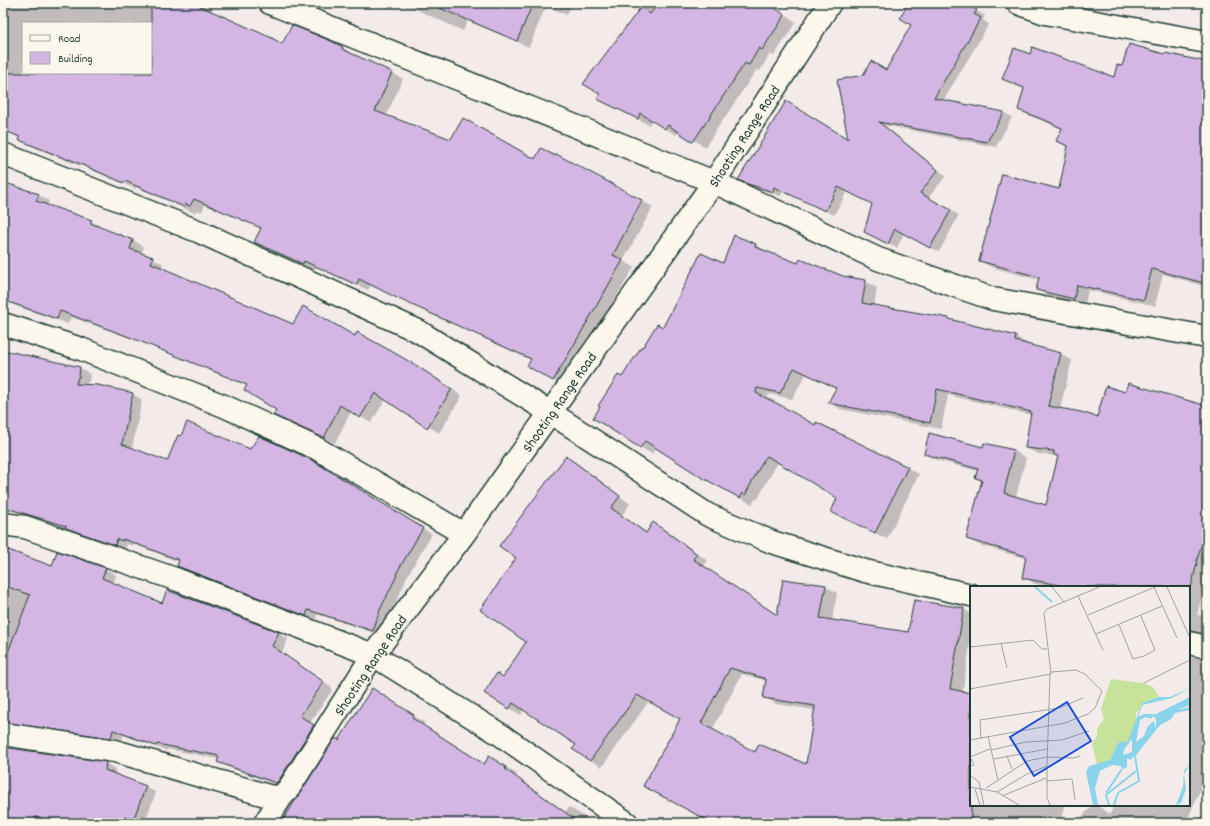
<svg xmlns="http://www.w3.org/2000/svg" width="1210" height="826" viewBox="0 0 1210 826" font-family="Dekko,sans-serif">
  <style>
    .shadow { fill: #0003; fill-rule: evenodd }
    .building { fill: #d4b6e4; stroke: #1f3d34; fill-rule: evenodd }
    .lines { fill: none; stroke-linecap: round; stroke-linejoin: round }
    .minor-casing { stroke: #1f3d34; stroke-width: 25 }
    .minor { stroke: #fbf7ec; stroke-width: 22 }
    .labels { text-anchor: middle; stroke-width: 3; stroke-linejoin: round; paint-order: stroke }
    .street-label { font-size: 15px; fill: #1f3d34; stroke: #fbf7ec }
    .inset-river { fill: none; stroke: #89d4ea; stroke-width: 2 }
    .inset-road { fill: none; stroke: #9ea5a1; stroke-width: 1 }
    .view { fill: #1d4ed8; fill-opacity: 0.15; stroke: #1d4ed8; stroke-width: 2 }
    .inset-edge { fill: none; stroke: #1f3d34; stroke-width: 2 }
  </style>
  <rect width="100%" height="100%" fill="#f3eaea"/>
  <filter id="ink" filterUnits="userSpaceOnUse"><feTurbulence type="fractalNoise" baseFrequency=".025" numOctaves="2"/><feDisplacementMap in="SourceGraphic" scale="8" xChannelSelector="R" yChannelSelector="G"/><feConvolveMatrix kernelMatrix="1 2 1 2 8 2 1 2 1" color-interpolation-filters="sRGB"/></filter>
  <g filter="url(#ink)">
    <!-- shadow -->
    <path class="shadow" d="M3,3H204L213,8L211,12L282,45L330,42L353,54V55L392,73L403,79L386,116L451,140L536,160L555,157L556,155L653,207L623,261L634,267L564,386L528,366L531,360L414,306L371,285L368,290L316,267L314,270L267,248L256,242L262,229L205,204L202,212L197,210L195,213L136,187V189L80,165V166L31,146L20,139V138L3,130ZM23,23H151V73H23Z
      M397,3H572L567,15L546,6L529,47L468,21L463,31L409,6L408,8Z
      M637,3H768L796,22L774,56L770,54L760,71L757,69L705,147L679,131L676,135L652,120L649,125L598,99L642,8Z
      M910,3H964L985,16L983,20L989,24L943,101L1003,112L1012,117L996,147L884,125L946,176L928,198L959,215L939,252L904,233L897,248L865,232L873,204L847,192L834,215L783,191L781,196L758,189L739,179L849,141L886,71L913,25Z
      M1030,55L1114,79L1123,68L1165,56L1207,64V287L1163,274L1155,306L1088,290L1085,304L1048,296L1037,289L1039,280L991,267L980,261L1060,191L1069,148L1058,141L1063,129L1030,116L1020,109L1025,89L1015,85L1004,79Z
      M3,183L38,195L49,201L47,206L91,221L102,227L101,228L133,240L144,247L141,254L152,258L163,264L162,268L294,325L355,338L425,371L462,396L439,433L386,399L371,423L351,411L335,443L285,421L278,410L248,386L144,343L71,317L68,324L16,306L3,299Z
      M755,245L767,251L799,264L843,277L865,281L877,288L874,306L949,319L954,322L1016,337L1027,343V345L1060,354L1072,360L1060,409L1097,418L1126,393L1207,408V575L1197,615L1207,616V638L1189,646V587H1051L1035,584L1024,577L1027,559L979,545L967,538L983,482L976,478L978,471L936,460L925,454L984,448L985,444L1014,451L1026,458L1016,497L1047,506L1059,456L1038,454L1026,448L1031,415L948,395L941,429L840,409L829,402L837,389L806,374L792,399L769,394L767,400L815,426L907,468L919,474L887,539L832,512L839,498L779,462L775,467L757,500L755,499L752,504L713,483L656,447L652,454L640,447L622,378L644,348L724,265Z
      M23,356L80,368L90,374L89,382H87V386L133,394L142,400L132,448L167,462L250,450L320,466L432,534L405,580L406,581L389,615L383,636L317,614L316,620L188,572L178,566L180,562L133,544V546L127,544L125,550L77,533L69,529L3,508V376Z
      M566,457L578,464L630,504L622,515L647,533L653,524L665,530L708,561L704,566L778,616L825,586L837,593L832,621L909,634L963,609L971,613V638L959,714L971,689V805H1066L1060,823H707L708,820L681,719L649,701L602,767L590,760L577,745L524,709L521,715L509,708L504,678L527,641L517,558ZM742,674L767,681L764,697L776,704L815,710L806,765L755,754L712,730Z
      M3,549L52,568L106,569L116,575L113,584L163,604L278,633L288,639L282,653L333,689L310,723L324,731L287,789L228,767L218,761L219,759L167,749V751L123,735L122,743L3,733Z
      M1189,655L1190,657L1207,660V774L1186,823H1076L1093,805H1096L1110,814L1114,805H1189Z
      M384,696L425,723L423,725L484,764L500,763L517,774L515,776L565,812L569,807L594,823H282L339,741Z
      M3,747L106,763L116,769L115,775L146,787L156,793L144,823H3Z"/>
    <!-- building -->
    <path class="building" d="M151,3H193L272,38L282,44L292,25L331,41L343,47L342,49L392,72L375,111L451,139L463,118L535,159L541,148L555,156L556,154L642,200L613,255L623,260L553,381L527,366L531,359L401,300L359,279L357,285L304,261L303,264L254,242L261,228L194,199L190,206L185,204L184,207L125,181L124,183L69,159V160L19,140L20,137L3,130V73H151Z
      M428,3H533L517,41Z
      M659,3H768L785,15L762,50L759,48L749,65L745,63L693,142L668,125L665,129L640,113L638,119L597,99L600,94L583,84L641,7L650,14Z
      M908,3H965L977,10L974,14L981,18L934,98L1004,112L987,142L879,122L938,170L920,193L951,210L930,248L895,229L888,244L864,232L872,204L838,187L825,211L774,187L773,192L748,184L738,180L786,101L848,139L837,80L863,75L871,61L886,70L911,25L900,18Z
      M1129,44L1164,54L1165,53L1207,62V284L1152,269L1144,300L1077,285L1074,299L1036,290L1039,277L979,261L1002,174L1059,189L1068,146L1056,141L1062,128L1052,124V123L1018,110L1024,88L1002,79L1014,48L1030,54L1032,47L1114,77L1117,65L1122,66Z
      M3,182L39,194L36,201L92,220L90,223L133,240L130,249L153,257L151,263L293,324L303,306L355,336L357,332L414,364L452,389L427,428L375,393L360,418L340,405L324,438L273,415L276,410L244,390L247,385L132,338L60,311L57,319L3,300Z
      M734,235L756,244L755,247L798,263L800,259L843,276L866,280L862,303L949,318V319L1016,336L1015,341L1061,353L1048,406L1081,412L1097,417L1106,386L1125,392L1128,383L1207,406V528L1196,562L1197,563L1191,587H1069L1022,578L1026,556L966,539L982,480L975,478L978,469L924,454L929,433L983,447L984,443L1014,450L1004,493L1046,505L1058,456L1054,455V451L1025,448L1031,412L937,389L930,423L828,403L836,388L794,368L780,393L757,388L756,393L780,405L815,425L816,422L908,467L875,533L831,512L837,498L767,456L763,461L745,495L743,493L740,498L701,477L645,441L640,448L593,418L600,407L598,406L618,375L622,377L642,346L643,347L657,324L663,327L701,253L723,263Z
      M3,350L80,367L79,377H78L76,384L98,385L133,393L122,444L167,461L178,435L181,436L187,422L250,449L259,436L310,459L423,528L396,574L397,575L380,610L373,631L308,610L306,616L177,566L179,560L123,539V541L117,539L115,545L66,528V526L3,507Z
      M566,456L620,496L611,508L646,533L653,522L697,554L693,559L777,615L783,579L826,585L820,618L908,632L914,600L964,608L950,689L971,693V823H712L643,786L680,719L637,695L590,761L572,749L576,745L513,703L509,709L484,693L497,673L503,677L526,642L480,610L516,558L499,546ZM730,668L766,679L763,698L815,706L806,764L759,744L755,752L701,723Z
      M3,548L52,566L57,551L106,568L102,578L162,603L167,590L279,632L272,646L324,682L300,716L314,725L279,780L276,783L217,762L219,756L157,744L156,746L113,730L111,738L3,722V665L30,595L3,585Z
      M372,688L414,715L412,718L484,764L489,756L506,767L505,769L580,823H281L335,738L339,740Z
      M3,747L106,762L105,770L146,786L132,823H67L35,817V823H3Z"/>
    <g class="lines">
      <defs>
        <path id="minor" d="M270,3L714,182L878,259L993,299L1207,337
          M1018,3L1045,13L1207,42
          M3,154L200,232L418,331L551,413L708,515L772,542L865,571L971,595
          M3,324L81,349L224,406L316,448L464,534
          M3,524L25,527L178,580L373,655L501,735L627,823
          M1189,643L1207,647
          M3,734L115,751L272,797L282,796L289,788L373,655L464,534L714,182L830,3
          M265,823L282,796"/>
      </defs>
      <!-- minor casing -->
      <use href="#minor" class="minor-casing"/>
      <!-- minor -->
      <use href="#minor" class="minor"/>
    </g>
  </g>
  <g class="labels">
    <!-- street labels -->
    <g class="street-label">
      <text transform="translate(744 136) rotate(-57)" y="5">Shooting Range Road</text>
      <text transform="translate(559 402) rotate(-55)" y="5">Shooting Range Road</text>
      <text transform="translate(370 665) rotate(-56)" y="5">Shooting Range Road</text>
    </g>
  </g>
  <!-- overview -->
  <g transform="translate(970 586)">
    <rect width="220" height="220" fill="#f3eaea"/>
    <path d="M141,93L173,97L183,101L189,111L175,116L166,127L165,141L158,155L148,158L140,174L127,178L122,158L127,150V143L134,133L131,123Z" fill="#c7e299"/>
    <path d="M220,102L202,112L172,119L168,131L174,128H186L220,111V119L207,124L220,121V124L205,127L200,134L190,139L166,169L160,174L157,172V181L153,183L150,180L142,179L130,185L125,202L128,219H123L116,186L119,180L140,174L148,157L158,155L172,117L189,111H200ZM183,130L186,133V143L184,135L178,140L174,150L166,156L170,134L176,131L181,133ZM162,153V166L153,169L155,162ZM220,178L214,188L216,203L211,217L206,219L213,201L214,185Z" fill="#89d4ea" fill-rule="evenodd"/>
    <path class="inset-river" d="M65,1L82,16M136,207L152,183M139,219L136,209L166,185M144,219L148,207L169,195L165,170"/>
    <path class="inset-road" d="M82,1L94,16M184,1L207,52M197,1L220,52M108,10L133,64M118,29L185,1M149,39L163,73L174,70L185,64L171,30M126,48L192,20M31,57L37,82M0,61L63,54L72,63H77M174,97L220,74M0,103L81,88L74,27L77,23L129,1M18,150L28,194M11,152L10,134L89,122L113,112M0,154L95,137L118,128L125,122L132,105L115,88L106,84L81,86M21,164L56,156L92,154L119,145M37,170L42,183M0,171L20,163M24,173L77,163M0,180L4,179L0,171M77,181V212L80,219M0,189L9,196L14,219M76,195L102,193L105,214M0,201L27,206L57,188L77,180L80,87M16,202L57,175L77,171L104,172L110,170M5,203L10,219M27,206L49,219M32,210L76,192"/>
    <path class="view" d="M97,116L121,155L64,190L40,151Z"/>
    <rect width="220" height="220" class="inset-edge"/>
  </g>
  <!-- margin -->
  <rect width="1210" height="826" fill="none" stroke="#fbf7ec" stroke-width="16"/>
  <rect x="8" y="8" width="1194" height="810" fill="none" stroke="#1f3d34" stroke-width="1.5" filter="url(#ink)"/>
  <!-- legend -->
  <rect x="22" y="22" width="130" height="52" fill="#fbf7ec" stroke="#a3ada2"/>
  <rect x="30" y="35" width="20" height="6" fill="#fbf7ec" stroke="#a3ada2"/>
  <text x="58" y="42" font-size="12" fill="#1f3d34">Road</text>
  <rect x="30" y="52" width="20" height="12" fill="#d4b6e4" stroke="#a3ada2"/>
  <text x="58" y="62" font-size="12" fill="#1f3d34">Building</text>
</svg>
